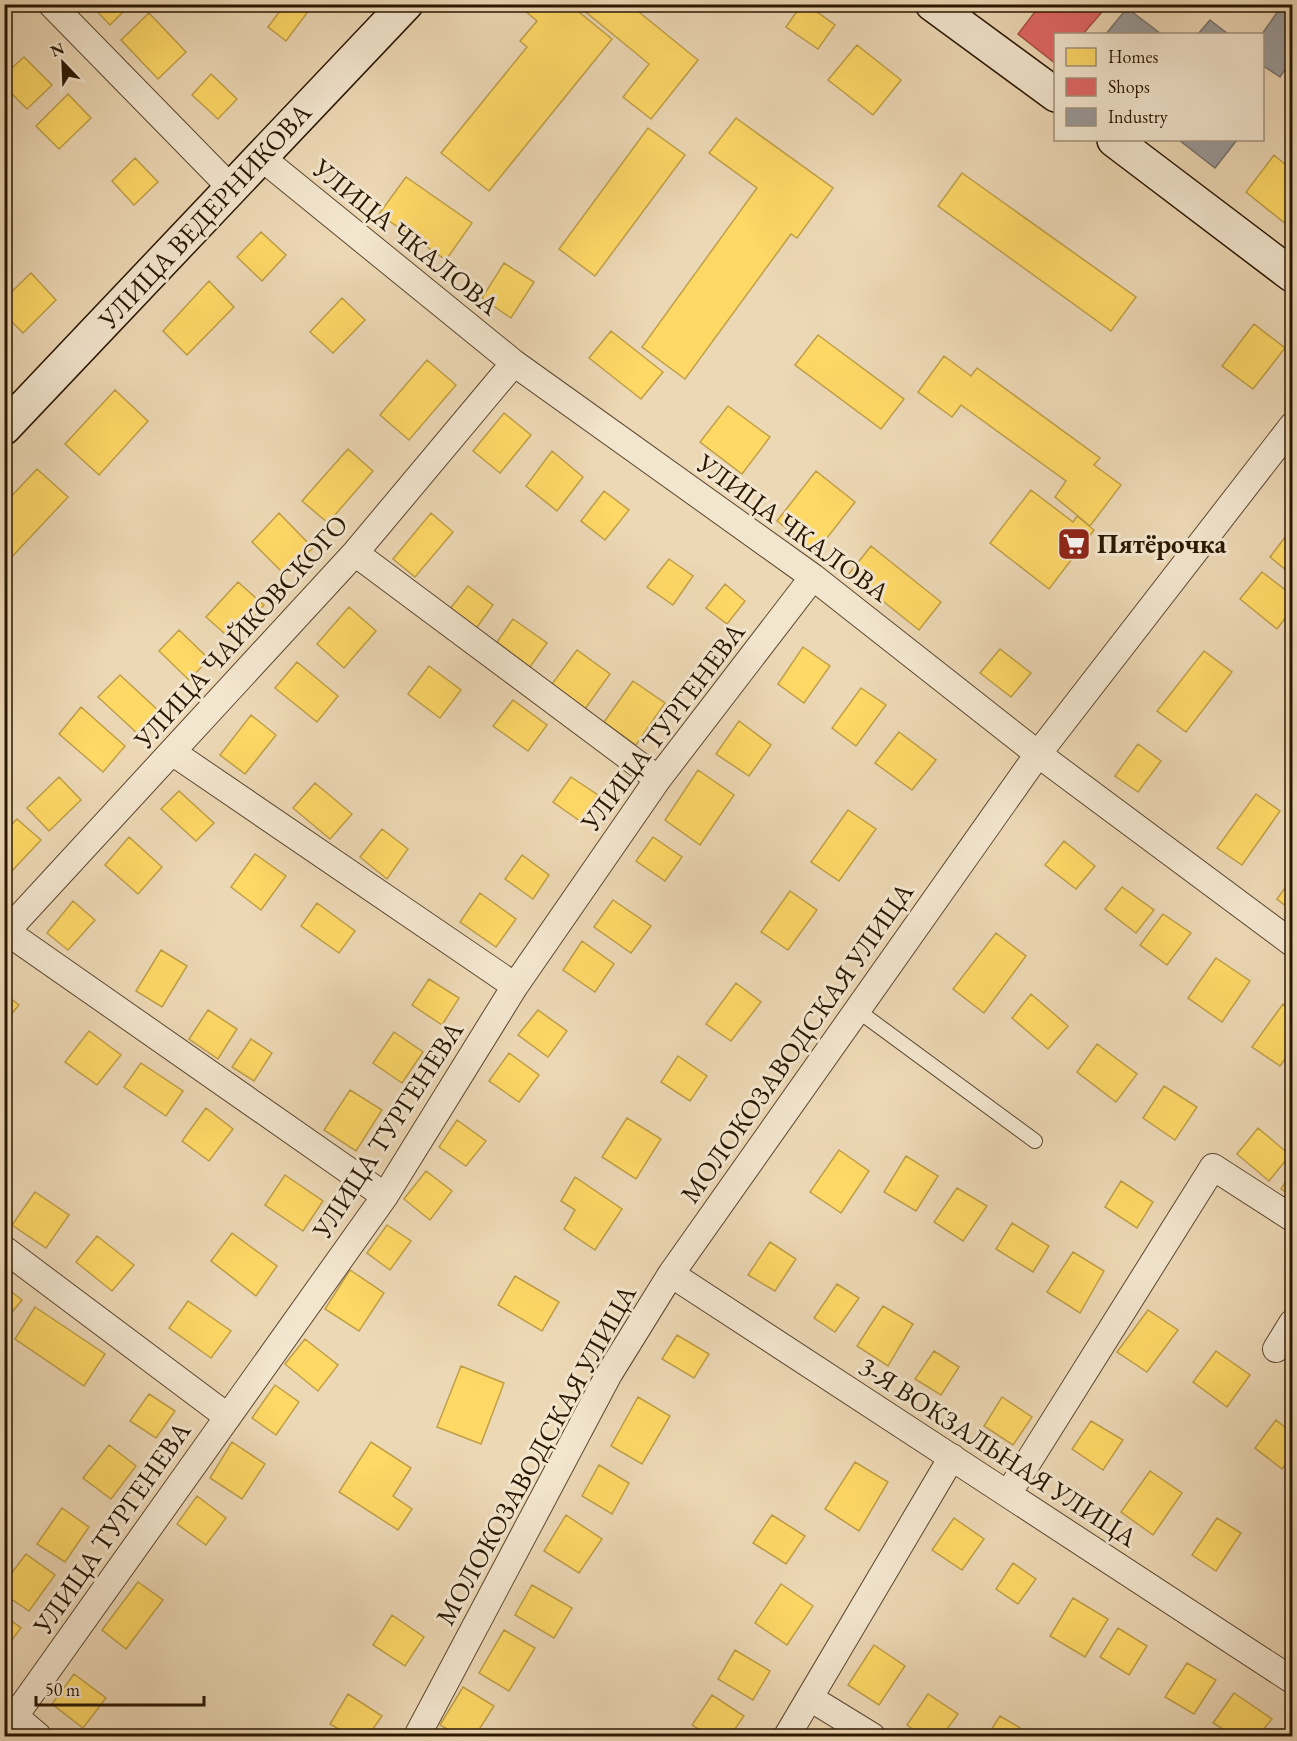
<svg xmlns="http://www.w3.org/2000/svg" width="1297" height="1741" viewBox="0 0 1297 1741" font-family="'EB Garamond',serif">
  <style>
    .homes { fill: #ffd966; stroke: #bf9f48; stroke-width: 1.5 }
    .shops { fill: #e06666; stroke: #a94e48; stroke-width: 1.5 }
    .industry { fill: #999; stroke: #78726c; stroke-width: 1.5 }
    .lines { fill: none; stroke-linecap: round; stroke-linejoin: round }
    .lane-casing { stroke: #5b472f; stroke-width: 16 }
    .street-casing { stroke: #5b472f; stroke-width: 28 }
    .secondary-casing { stroke: #2a1702; stroke-width: 36 }
    .lane { stroke: #f3e6cf; stroke-width: 14 }
    .street { stroke: #f3e6cf; stroke-width: 26 }
    .secondary { stroke: #f3e6cf; stroke-width: 33 }
    .labels { text-anchor: middle; stroke-width: 6; stroke-linejoin: round; paint-order: stroke }
    .street-label { font-size: 27px; fill: #2a1702; stroke: #f3e6cf }
    .poi-label { font-size: 27px; font-weight: bold; fill: #2a1702; stroke: #f3e6cf; text-anchor: start }
  </style>
  <rect width="100%" height="100%" fill="#edd8b5"/>
  <filter id="stains"><feTurbulence type="fractalNoise" baseFrequency=".00333" numOctaves="4"/><feColorMatrix values="0 0 0 0 .2 0 0 0 0 .09 0 0 0 0 .02 0 0 0 .5 -.17"/></filter>
  <radialGradient id="worn" r=".72"><stop offset=".6" stop-color="#630" stop-opacity="0"/><stop offset="1" stop-color="#630" stop-opacity=".3"/></radialGradient>
  <!-- homes -->
  <path class="homes" d="M90,4H131L110,25Z
    M285,4H296L307,13L286,41L268,27Z
    M517,4H569L612,39L489,191L441,153L527,47L520,41L537,21Z
    M576,4H629L698,60L651,119L623,97L649,64Z
    M802,4H806L835,25L818,49L786,27Z
    M149,13L186,52L158,79L121,40Z
    M857,45L901,80L873,115L828,80Z
    M24,57L52,85L27,109L4,86V75Z
    M211,74L237,99L218,119L192,95Z
    M68,94L91,118L59,149L36,126Z
    M736,118L833,188L797,238L791,234L685,379L642,347L757,188L709,153Z
    M648,128L685,155L595,276L559,249Z
    M1274,155L1292,170V229L1246,192Z
    M135,158L158,182L134,205L112,181Z
    M962,173L1136,297L1111,331L938,206Z
    M406,177L472,223L446,260L379,214Z
    M261,232L286,255L262,281L237,257Z
    M504,263L534,282L511,318L482,298Z
    M31,273L56,300L23,333L4,314V299Z
    M209,281L234,307L187,355L163,331Z
    M342,298L365,320L333,353L310,332Z
    M1254,324L1285,348L1253,389L1222,366Z
    M611,331L663,372L641,399L589,358Z
    M818,335L904,399L881,429L795,365Z
    M944,356L971,376L977,368L1100,458L1094,465L1121,485L1090,526L1055,497L1066,481L961,405L952,417L918,392Z
    M427,360L456,385L409,440L380,415Z
    M115,390L148,421L99,475L65,444Z
    M728,406L770,437L742,474L700,442Z
    M504,413L531,435L500,473L473,451Z
    M348,449L373,471L328,523L302,501Z
    M552,451L583,477L557,511L526,486Z
    M37,469L68,497L7,562L4,560V504Z
    M816,471L855,502L816,552L777,521Z
    M1031,490L1073,522L1077,516L1094,530L1049,589L990,543Z
    M604,491L629,510L605,540L581,521Z
    M279,513L313,548L285,575L252,542Z
    M431,513L453,532L415,577L393,559Z
    M1292,528V575L1270,557Z
    M871,546L941,602L919,630L849,574Z
    M669,559L693,576L673,605L647,587Z
    M1262,572L1292,595V609L1277,629L1240,599Z
    M238,582L264,605L233,641L206,617Z
    M725,584L745,601L727,624L706,608Z
    M468,586L493,605L475,630L449,610Z
    M349,607L376,631L344,668L317,644Z
    M513,619L547,643L530,667L497,642Z
    M179,630L209,659L189,680L159,651Z
    M803,647L830,666L804,703L778,684Z
    M1000,649L1031,673L1011,697L980,673Z
    M577,650L610,674L585,709L552,684Z
    M1204,651L1232,672L1186,732L1157,711Z
    M297,662L338,696L317,722L275,688Z
    M429,666L461,690L440,718L408,694Z
    M120,675L160,712L138,734L98,697Z
    M633,681L665,703L636,745L604,722Z
    M861,688L886,705L856,746L832,728Z
    M513,700L547,725L528,751L493,726Z
    M81,707L125,746L103,772L59,734Z
    M251,715L276,735L245,774L220,755Z
    M739,721L771,745L749,776L716,754Z
    M899,732L936,760L912,790L875,763Z
    M1138,744L1161,761L1138,792L1115,776Z
    M698,770L734,795L700,845L665,820Z
    M59,777L81,800L49,831L27,808Z
    M571,777L598,795L580,821L553,802Z
    M315,783L352,814L330,839L293,808Z
    M179,791L214,823L196,841L161,809Z
    M1256,794L1280,811L1242,865L1217,848Z
    M848,810L876,829L839,881L811,862Z
    M17,819L41,840L10,873L4,869V832Z
    M382,829L408,849L387,879L360,857Z
    M129,837L162,867L138,894L105,865Z
    M653,837L682,857L665,881L636,861Z
    M1064,841L1095,866L1076,889L1045,865Z
    M255,854L286,876L261,910L231,887Z
    M522,855L549,875L533,899L505,879Z
    M1292,878V911L1277,899Z
    M1122,887L1154,910L1136,933L1105,909Z
    M790,891L817,910L788,950L761,932Z
    M480,893L516,919L496,947L460,922Z
    M613,900L651,926L631,953L594,927Z
    M73,901L95,920L68,950L47,933Z
    M317,903L355,931L339,953L301,926Z
    M1163,914L1191,933L1167,965L1140,945Z
    M996,933L1026,956L984,1013L953,989Z
    M582,941L614,964L595,992L563,970Z
    M161,950L187,966L162,1007L136,991Z
    M1216,958L1250,981L1222,1022L1188,998Z
    M429,979L459,998L442,1025L412,1005Z
    M736,983L761,1002L731,1041L706,1024Z
    M4,993L19,1005L4,1023Z
    M1031,994L1068,1026L1048,1049L1012,1018Z
    M1283,1004L1292,1011V1049L1280,1066L1252,1047Z
    M208,1010L237,1029L218,1059L189,1039Z
    M538,1010L567,1031L548,1057L518,1035Z
    M89,1031L121,1055L97,1085L65,1062Z
    M394,1032L423,1052L402,1083L373,1063Z
    M251,1039L272,1053L254,1081L232,1067Z
    M1097,1044L1137,1074L1116,1102L1077,1072Z
    M509,1053L539,1075L519,1102L489,1081Z
    M678,1056L707,1076L690,1101L661,1082Z
    M141,1063L183,1091L166,1116L124,1087Z
    M1164,1086L1197,1107L1175,1140L1143,1118Z
    M350,1090L382,1110L356,1151L324,1130Z
    M206,1108L233,1129L209,1161L182,1141Z
    M627,1118L661,1139L636,1179L602,1157Z
    M457,1120L486,1141L466,1166L439,1147Z
    M1258,1128L1290,1155L1269,1181L1237,1154Z
    M839,1150L869,1171L841,1213L810,1192Z
    M906,1156L938,1176L916,1211L884,1192Z
    M426,1171L452,1191L430,1220L404,1199Z
    M1292,1171V1196L1281,1189Z
    M285,1175L323,1201L303,1231L265,1205Z
    M575,1177L622,1209L595,1250L564,1229L575,1210L561,1201Z
    M1121,1181L1153,1202L1137,1228L1105,1207Z
    M957,1188L987,1206L963,1241L934,1222Z
    M35,1192L69,1215L46,1248L12,1225Z
    M1012,1223L1049,1246L1033,1272L996,1249Z
    M387,1225L411,1241L390,1270L367,1253Z
    M232,1233L277,1266L256,1296L211,1261Z
    M97,1236L134,1265L112,1291L76,1262Z
    M770,1242L796,1259L775,1291L748,1275Z
    M1073,1252L1104,1271L1080,1313L1047,1292Z
    M350,1270L384,1293L359,1331L325,1309Z
    M515,1276L559,1302L542,1331L498,1305Z
    M837,1284L859,1298L835,1332L814,1318Z
    M4,1286L22,1300L4,1322Z
    M188,1301L231,1331L211,1358L169,1328Z
    M883,1306L913,1324L888,1366L857,1346Z
    M35,1307L105,1354L84,1386L15,1339Z
    M1148,1310L1178,1330L1147,1372L1117,1352Z
    M677,1335L709,1354L694,1378L662,1359Z
    M305,1339L338,1365L318,1391L285,1364Z
    M934,1351L959,1367L941,1395L915,1379Z
    M1216,1351L1250,1375L1227,1407L1193,1382Z
    M461,1366L504,1383L481,1444L437,1427Z
    M275,1385L299,1402L276,1435L252,1418Z
    M149,1394L175,1411L156,1438L130,1421Z
    M638,1397L670,1416L642,1464L611,1446Z
    M1002,1397L1032,1417L1013,1445L984,1426Z
    M1276,1420L1292,1433V1455L1282,1469L1255,1448Z
    M1091,1421L1123,1440L1103,1470L1072,1449Z
    M232,1442L265,1464L242,1499L210,1478Z
    M371,1442L411,1468L393,1496L412,1509L398,1530L339,1492Z
    M109,1445L136,1466L111,1499L83,1478Z
    M855,1462L888,1482L859,1531L825,1509Z
    M599,1465L629,1483L612,1514L582,1496Z
    M1150,1471L1182,1493L1153,1535L1121,1512Z
    M197,1496L226,1518L206,1545L177,1524Z
    M62,1508L89,1527L65,1562L37,1544Z
    M566,1515L602,1539L579,1573L544,1551Z
    M772,1515L805,1536L786,1564L753,1543Z
    M954,1518L984,1539L962,1570L932,1550Z
    M1217,1518L1241,1533L1216,1571L1192,1555Z
    M26,1554L55,1575L29,1611L4,1594V1583Z
    M1013,1563L1036,1579L1018,1604L996,1589Z
    M138,1582L163,1600L126,1649L102,1630Z
    M781,1584L813,1606L787,1645L755,1623Z
    M532,1585L572,1608L554,1638L515,1615Z
    M1073,1598L1108,1619L1085,1657L1050,1636Z
    M4,1615L21,1628L4,1650Z
    M392,1615L424,1637L405,1666L373,1645Z
    M1118,1628L1147,1646L1129,1675L1100,1657Z
    M504,1630L535,1648L509,1691L479,1673Z
    M874,1645L905,1666L879,1705L848,1685Z
    M735,1650L770,1671L753,1700L718,1679Z
    M1187,1663L1216,1680L1194,1714L1165,1697Z
    M74,1674L106,1698L83,1728L52,1704Z
    M463,1687L494,1706L475,1736H460L440,1725Z
    M1234,1693L1272,1719L1258,1736H1234L1213,1723Z
    M348,1694L382,1716L368,1736H350L330,1724Z
    M928,1694L958,1714L942,1736H923L907,1725Z
    M712,1695L744,1716L730,1736H709L692,1725Z
    M1000,1716L1027,1732L1025,1736H987Z"/>
  <!-- shops -->
  <path class="shops" d="M1041,4H1090L1101,13L1083,34H1056V64L1018,34Z"/>
  <!-- industry -->
  <path class="industry" d="M1090,4H1108L1101,13Z
    M1283,4H1292V59L1280,77L1262,65V34Z
    M1127,8L1161,34H1106Z
    M1210,20L1228,34H1198Z
    M1179,140H1237L1215,168Z"/>
  <g class="lines">
    <defs>
      <path id="lane" d="M857,1010L1035,1141"/>
      <path id="street" d="M51,4L232,189
        M262,158L514,363L813,577L1038,754L1292,943
        M355,553L658,779
        M172,752L515,986
        M7,932L385,1196
        M4,934L355,553L514,363
        M4,1249L228,1417
        M671,1274L1292,1680
        M1276,1349L1292,1323
        M1008,1494L1213,1167L1292,1218
        M810,1698L872,1736
        M4,1707L38,1736
        M15,1716L385,1196L515,986L658,779L813,577
        M417,1736L609,1374L671,1274L1038,754L1292,426
        M787,1736L952,1457"/>
      <path id="secondary" d="M932,4L1056,95
        M1114,140L1292,275
        M4,428L406,4"/>
    </defs>
    <!-- lane casing -->
    <use href="#lane" class="lane-casing"/>
    <!-- street casing -->
    <use href="#street" class="street-casing"/>
    <!-- secondary casing -->
    <use href="#secondary" class="secondary-casing"/>
    <!-- lane -->
    <use href="#lane" class="lane"/>
    <!-- street -->
    <use href="#street" class="street"/>
    <!-- secondary -->
    <use href="#secondary" class="secondary"/>
  </g>
  <!-- icons -->
  <defs>
    <symbol id="supermarket-square" viewBox="-11 -11 22 22"><rect x="-9" y="-9" width="18" height="18" rx="4" fill="#8f2418" stroke="#f3e6cf"/><path d="M-6-5.5h2.5l.6 2H6L4.5 2H-2.5L-4.4-4H-6ZM-1.5 3.2a1.3 1.3 0 1 0 .1 0ZM3 3.2a1.3 1.3 0 1 0 .1 0Z" fill="#fff"/></symbol>
  </defs>
  <g fill-rule="evenodd">
    <use href="#supermarket-square" x="1055" y="525" width="38" height="38"/>
  </g>
  <g class="labels">
    <!-- street labels -->
    <g class="street-label">
      <text transform="translate(205 216) rotate(-47)" y="9">УЛИЦА ВЕДЕРНИКОВА</text>
      <text transform="translate(406 237) rotate(39)" y="9">УЛИЦА ЧКАЛОВА</text>
      <text transform="translate(793 528) rotate(36)" y="9">УЛИЦА ЧКАЛОВА</text>
      <text transform="translate(241 632) rotate(-48)" y="9">УЛИЦА ЧАЙКОВСКОГО</text>
      <text transform="translate(663 727) rotate(-53)" y="9">УЛИЦА ТУРГЕНЕВА</text>
      <text transform="translate(797 1043) rotate(-55)" y="9">МОЛОКОЗАВОДСКАЯ УЛИЦА</text>
      <text transform="translate(388 1130) rotate(-57)" y="9">УЛИЦА ТУРГЕНЕВА</text>
      <text transform="translate(998 1452) rotate(33)" y="9">3-Я ВОКЗАЛЬНАЯ УЛИЦА</text>
      <text transform="translate(536 1455) rotate(-61)" y="9">МОЛОКОЗАВОДСКАЯ УЛИЦА</text>
      <text transform="translate(112 1528) rotate(-55)" y="9">УЛИЦА ТУРГЕНЕВА</text>
    </g>
    <!-- poi labels -->
    <g class="poi-label">
      <text x="1097" y="553">Пятёрочка</text>
    </g>
  </g>
  <!-- margin -->
  <rect width="1297" height="1741" fill="none" stroke="#edd8b5" stroke-width="24"/>
  <rect x="6" y="6" width="1285" height="1729" fill="none" stroke="#2a1702" stroke-width="3"/>
  <rect x="12" y="12" width="1273" height="1717" fill="none" stroke="#2a1702" stroke-width="1.5"/>
  <!-- legend -->
  <rect x="1054" y="33" width="210" height="108" fill="#f3e6cf" stroke="#a3937d" stroke-width="1.5"/>
  <rect x="1066" y="48" width="30" height="18" fill="#ffd966" stroke="#a3937d" stroke-width="1.5"/>
  <text x="1108" y="63" font-size="18" fill="#2a1702">Homes</text>
  <rect x="1066" y="78" width="30" height="18" fill="#e06666" stroke="#a3937d" stroke-width="1.5"/>
  <text x="1108" y="93" font-size="18" fill="#2a1702">Shops</text>
  <rect x="1066" y="108" width="30" height="18" fill="#999999" stroke="#a3937d" stroke-width="1.5"/>
  <text x="1108" y="123" font-size="18" fill="#2a1702">Industry</text>
  <!-- north arrow -->
  <g transform="translate(63 63) rotate(337)" stroke="#f3e6cf" stroke-width="4.5" paint-order="stroke">
  <path d="M0-4.5L10 22L0 15L-10 22Z" fill="#2a1702"/>
  <text y="-9" font-size="16" font-weight="bold" text-anchor="middle" fill="#2a1702">N</text>
  </g>
  <!-- scale -->
  <path d="M36 1696v9h168v-9" fill="none" stroke="#2a1702" stroke-width="3"/>
  <text x="45" y="1696" font-size="18" fill="#2a1702" stroke="#f3e6cf" stroke-width="4.5" paint-order="stroke">50 m</text>
  <rect width="100%" height="100%" filter="url(#stains)"/>
  <rect width="100%" height="100%" fill="url(#worn)"/>
</svg>
